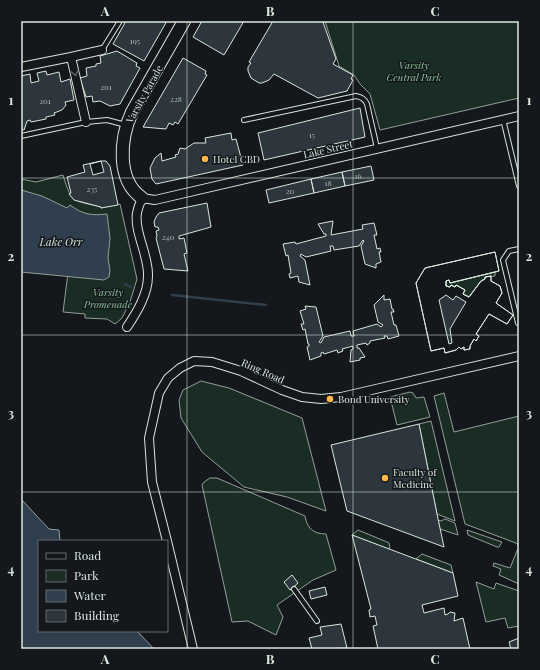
<svg xmlns="http://www.w3.org/2000/svg" width="540" height="670" viewBox="0 0 540 670" font-family="'Playfair Display',serif">
  <style>
    .green { fill: #1a2d24; stroke: #939e99 }
    .water { fill: #2f3f4d; stroke: #939e99 }
    .lines { fill: none; stroke-linecap: round; stroke-linejoin: round }
    .stream { stroke: #2f3f4d; stroke-width: 2.5 }
    .building { fill: #2c363c; stroke: #d8e6dc; fill-rule: evenodd }
    .lane-casing { stroke: #d8e6dc; stroke-width: 6 }
    .street-casing { stroke: #d8e6dc; stroke-width: 10 }
    .secondary-casing { stroke: #d8e6dc; stroke-width: 14 }
    .lane { stroke: #14181c; stroke-width: 4 }
    .street { stroke: #14181c; stroke-width: 8 }
    .secondary { stroke: #14181c; stroke-width: 12 }
    .oneway { stroke: #59605f }
    .grid { fill: none; stroke: #d8e6dc; stroke-width: 1; stroke-opacity: 0.55 }
    .poi-dot { fill: #ffb74d; stroke: #14181c; stroke-width: 1.5 }
    .labels { text-anchor: middle; stroke-width: 3; stroke-linejoin: round; paint-order: stroke }
    .number-label { font-size: 8px; fill: #adbab4 }
    .park-label { font-size: 10px; font-style: italic; fill: #8ac095; stroke: #14181c }
    .street-label { font-size: 10px; fill: #d8e6dc; stroke: #14181c }
    .poi-label { font-size: 10px; fill: #d8e6dc; stroke: #14181c; text-anchor: start }
    .water-label { font-size: 11px; font-style: italic; fill: #d8e6dc; stroke: #14181c }
    .neatline { fill: none; stroke: #d8e6dc; stroke-width: 1.5 }
    .grid-label { font-size: 13px; text-anchor: middle; font-weight: bold; fill: #d8e6dc }
  </style>
  <rect width="100%" height="100%" fill="#14181c"/>
  <!-- green -->
  <path class="green" d="M325,21H519V98L380,130L370,94L360,84L354,75L339,66Z
    M63,175C72,204 72,200 101,207V208L120,204L137,279L130,302L122,318L115,324L107,319L85,318V314L63,312L68,273L21,194V179L36,182Z
    M495,272V276L485,277V279L481,281L469,297L463,294L465,290L457,285L455,287L451,285L450,287L446,286V281L449,280L450,283Z
    M201,381L229,388L302,418L326,511L287,497L244,487L202,452L181,418L179,400L183,390Z
    M410,392L413,393L416,398L424,397L430,417L397,425L390,397Z
    M444,393L454,432L519,416V584L499,575L501,569L493,566L494,563L510,568L519,546L516,543L465,524L434,396Z
    M431,421L455,521L437,514L419,424Z
    M210,478H217L305,516C307,528 313,534 326,534L336,570L313,580L277,605L283,617L276,635L248,621L232,622L202,485L204,482Z
    M445,519L455,523L458,535L440,529L438,520L441,521Z
    M358,530L387,542L389,543L390,548L388,549L352,535Z
    M467,530L502,542L499,547H497L468,535Z
    M422,554L451,565L453,573L416,559Z
    M476,582L494,589L496,583L519,591V626L508,628L505,618L486,622Z"/>
  <!-- water -->
  <path class="water" d="M21,190L42,196L67,208L70,205C82,214 91,216 107,214L110,238L108,258L110,270L109,277L104,280L21,272Z
    M21,499L49,529L59,530L60,541H39V631H137L154,649H21Z"/>
  <g class="lines">
    <!-- stream -->
    <path class="stream" d="M125,284L131,287
      M172,295L266,305"/>
  </g>
  <!-- building -->
  <path class="building" d="M126,21H167L144,61L113,44Z
    M202,21H244L224,55L193,37Z
    M273,21H321L323,22L336,59L333,64L353,75L351,79L353,80L347,91L318,98L274,74L269,80L262,83H259L251,78L248,71V67L251,63L249,62Z
    M117,51L137,63L136,66L140,68L120,104L110,106L100,101L93,102L92,96L86,97L80,78L87,76L86,68L96,66V64L101,63L100,56Z
    M183,58L206,71L205,74L207,75L178,124L175,122L173,125L169,123L166,129L143,127Z
    M46,71L47,75L59,72L61,82L70,79L74,100L65,102L66,105L62,110L54,113L55,115L46,117V119L31,122L30,120L27,121L24,130L21,129V76L30,74L31,83L39,81L37,73Z
    M360,108L365,137L264,160L258,133Z
    M231,133L232,140L236,139L243,165L156,184L152,179L150,168L155,158L161,153L162,161L176,157L175,155L178,154L180,148L185,149L194,143H206L205,138Z
    M101,161H106L110,166L118,205L101,208V207L74,200L69,194L71,193L67,177L85,172L83,165Z
    M101,161L104,172L93,175L90,164Z
    M371,166L374,180L345,186L342,172Z
    M342,172L345,186L314,193L311,179Z
    M311,179L314,193L269,203L266,190Z
    M207,203L211,227L179,236V239L184,238L187,253L184,254L188,271L164,269L156,238L157,236L156,231L159,230L158,227H155L154,222L156,217L159,213Z
    M333,221L331,235L363,229L362,225L374,223L377,235H374L377,249L380,248L381,252H379L381,262L376,264V268L365,264L361,246L364,241L363,240L359,246L334,250L333,246H330L331,251L306,257L301,254L300,256L305,260L310,285L299,282L298,276L290,278L289,274L291,273L288,255L286,256L283,244L295,242L296,244L326,236V234H324L318,224Z
    M495,252L499,271L450,283L449,280L446,281V286L450,287L451,285L455,287L456,285L465,290L463,294L469,297L481,281L485,279V277L491,276V281L500,286L502,293L496,303L513,315L507,324L489,314L476,334L479,336L476,341L474,339L470,346V349L464,350V347L461,349L459,347L456,350L445,353L444,348L431,351L416,283L425,268ZM446,295L453,300L456,296L466,302L450,329L452,343L449,344L439,300Z
    M495,252L499,271L450,283L449,280L446,281V286L450,287L451,285L455,287L456,285L465,290L463,294L469,297L481,281L485,279V277L491,276V281L500,286L502,293L496,303L513,315L507,324L489,314L476,334L479,336L476,341L474,339L470,346V349L464,350V347L461,349L459,347L456,350L445,353L444,348L431,351L416,283L425,268Z
    M384,295V300L390,299L392,309H393L394,312H391L394,325H396L399,336L388,339L387,336H384L385,338L370,341V343L367,345L366,343L357,345V348H359L365,357L360,358V360L350,362L351,350L353,349V346L342,349L343,351L338,353L337,350L324,354L323,352L321,353V356L310,360L307,347L309,346V344H308L305,329L303,330L301,324H304L300,311L306,309L305,306L316,307L323,336L319,342L321,343L324,337L350,331L351,336H354L353,331L377,324L381,327L383,325L378,322L374,305Z
    M419,424L437,514L444,547L347,511L331,445Z
    M352,535L453,573L458,596L422,605L424,613L444,608L445,615L448,614L450,612L455,613L454,621L463,618L470,649H378L373,626L377,625L375,616L370,617L369,610L371,609Z
    M292,575L298,583L290,590L284,582Z
    M325,587L327,595L311,599L309,591Z
    M341,624L347,648L312,649L309,638L322,635L320,627Z
    M519,638V649H511L509,642Z"/>
  <g class="lines">
    <defs>
      <path id="lane" d="M102,50L120,21
        M503,119L519,186
        M244,120L356,96C362,97 365,99 367,104L377,148
        M21,136L86,122L107,120L126,125
        M519,249L509,251L503,260L518,323H519
        M294,589L317,621"/>
      <path id="street" d="M71,57L102,50
        M21,67L71,57L86,122
        M127,327C137,312 148,294 148,276C149,256 134,232 137,213C138,207 140,203 142,198L155,200L519,116
        M167,541L152,482L149,438L159,393L168,378L180,368L194,361L212,362L241,371L282,390L302,397L321,399L341,397L519,356
        M167,541L193,649"/>
      <path id="secondary" d="M142,198C116,180 120,138 132,112L184,21"/>
    </defs>
    <!-- lane casing -->
    <use href="#lane" class="lane-casing"/>
    <!-- street casing -->
    <use href="#street" class="street-casing"/>
    <!-- secondary casing -->
    <use href="#secondary" class="secondary-casing"/>
    <!-- lane -->
    <use href="#lane" class="lane"/>
    <!-- street -->
    <use href="#street" class="street"/>
    <!-- secondary -->
    <use href="#secondary" class="secondary"/>
  </g>
  <!-- one-way arrows -->
  <defs><path id="oneway-chevron" d="M-2-3.5L2.5 0L-2 3.5" fill="none" stroke-width="1.6" stroke-linecap="round" stroke-linejoin="round"/></defs>
  <use class="oneway" href="#oneway-chevron" transform="translate(75 73) rotate(77)"/>
  <!-- grid -->
  <path class="grid" d="M187,21V649M353,21V649M21,178H519M21,335H519M21,492H519"/>
  <!-- markers -->
  <g class="poi-dot">
    <circle cx="205" cy="159" r="4"/>
    <circle cx="330" cy="399" r="4"/>
    <circle cx="385" cy="478" r="4"/>
  </g>
  <g class="labels">
    <!-- number labels -->
    <g class="number-label">
      <text x="135" y="44">195</text>
      <text x="106" y="90">201</text>
      <text x="176" y="102">228</text>
      <text x="45" y="104">201</text>
      <text x="312" y="138">15</text>
      <text x="358" y="179">16</text>
      <text x="328" y="186">18</text>
      <text x="92" y="192">235</text>
      <text x="290" y="194">20</text>
      <text x="168" y="240">240</text>
    </g>
    <!-- park labels -->
    <g class="park-label">
      <text x="414" y="69">Varsity<tspan x="414" dy="12">Central Park</tspan></text>
      <text x="108" y="296">Varsity<tspan x="108" dy="12">Promenade</tspan></text>
    </g>
    <!-- street labels -->
    <g class="street-label">
      <text transform="translate(144 94) rotate(-61)" y="4">Varsity Parade</text>
      <text transform="translate(328 149) rotate(-13)" y="4">Lake Street</text>
      <text transform="translate(263 371) rotate(24)" y="4">Ring Road</text>
    </g>
    <!-- poi labels -->
    <g class="poi-label">
      <text x="213" y="163">Hotel CBD</text>
      <text x="338" y="403">Bond University</text>
      <text x="393" y="476">Faculty of<tspan x="393" dy="12">Medicine</tspan></text>
    </g>
    <!-- water labels -->
    <g class="water-label">
      <text x="61" y="246">Lake Orr</text>
    </g>
  </g>
  <!-- border -->
  <rect width="540" height="670" fill="none" stroke="#14181c" stroke-width="44"/>
  <!-- legend -->
  <rect x="38" y="540" width="130" height="92" fill="#14181c" stroke="#626a69"/>
  <rect x="46" y="553" width="20" height="6" fill="#14181c" stroke="#626a69"/>
  <text x="74" y="560" font-size="12" fill="#d8e6dc">Road</text>
  <rect x="46" y="570" width="20" height="12" fill="#1a2d24" stroke="#626a69"/>
  <text x="74" y="580" font-size="12" fill="#d8e6dc">Park</text>
  <rect x="46" y="590" width="20" height="12" fill="#2f3f4d" stroke="#626a69"/>
  <text x="74" y="600" font-size="12" fill="#d8e6dc">Water</text>
  <rect x="46" y="610" width="20" height="12" fill="#2c363c" stroke="#626a69"/>
  <text x="74" y="620" font-size="12" fill="#d8e6dc">Building</text>
  <rect x="22" y="22" width="496" height="626" class="neatline"/>
  <g class="grid-label">
    <text x="105" y="16">A</text>
    <text x="270" y="16">B</text>
    <text x="435" y="16">C</text>
    <text x="11" y="105">1</text>
    <text x="529" y="105">1</text>
    <text x="11" y="261">2</text>
    <text x="529" y="261">2</text>
    <text x="11" y="418">3</text>
    <text x="529" y="418">3</text>
    <text x="11" y="574">4</text>
    <text x="529" y="574">4</text>
    <text x="105" y="664">A</text>
    <text x="270" y="664">B</text>
    <text x="435" y="664">C</text>
  </g>
</svg>
